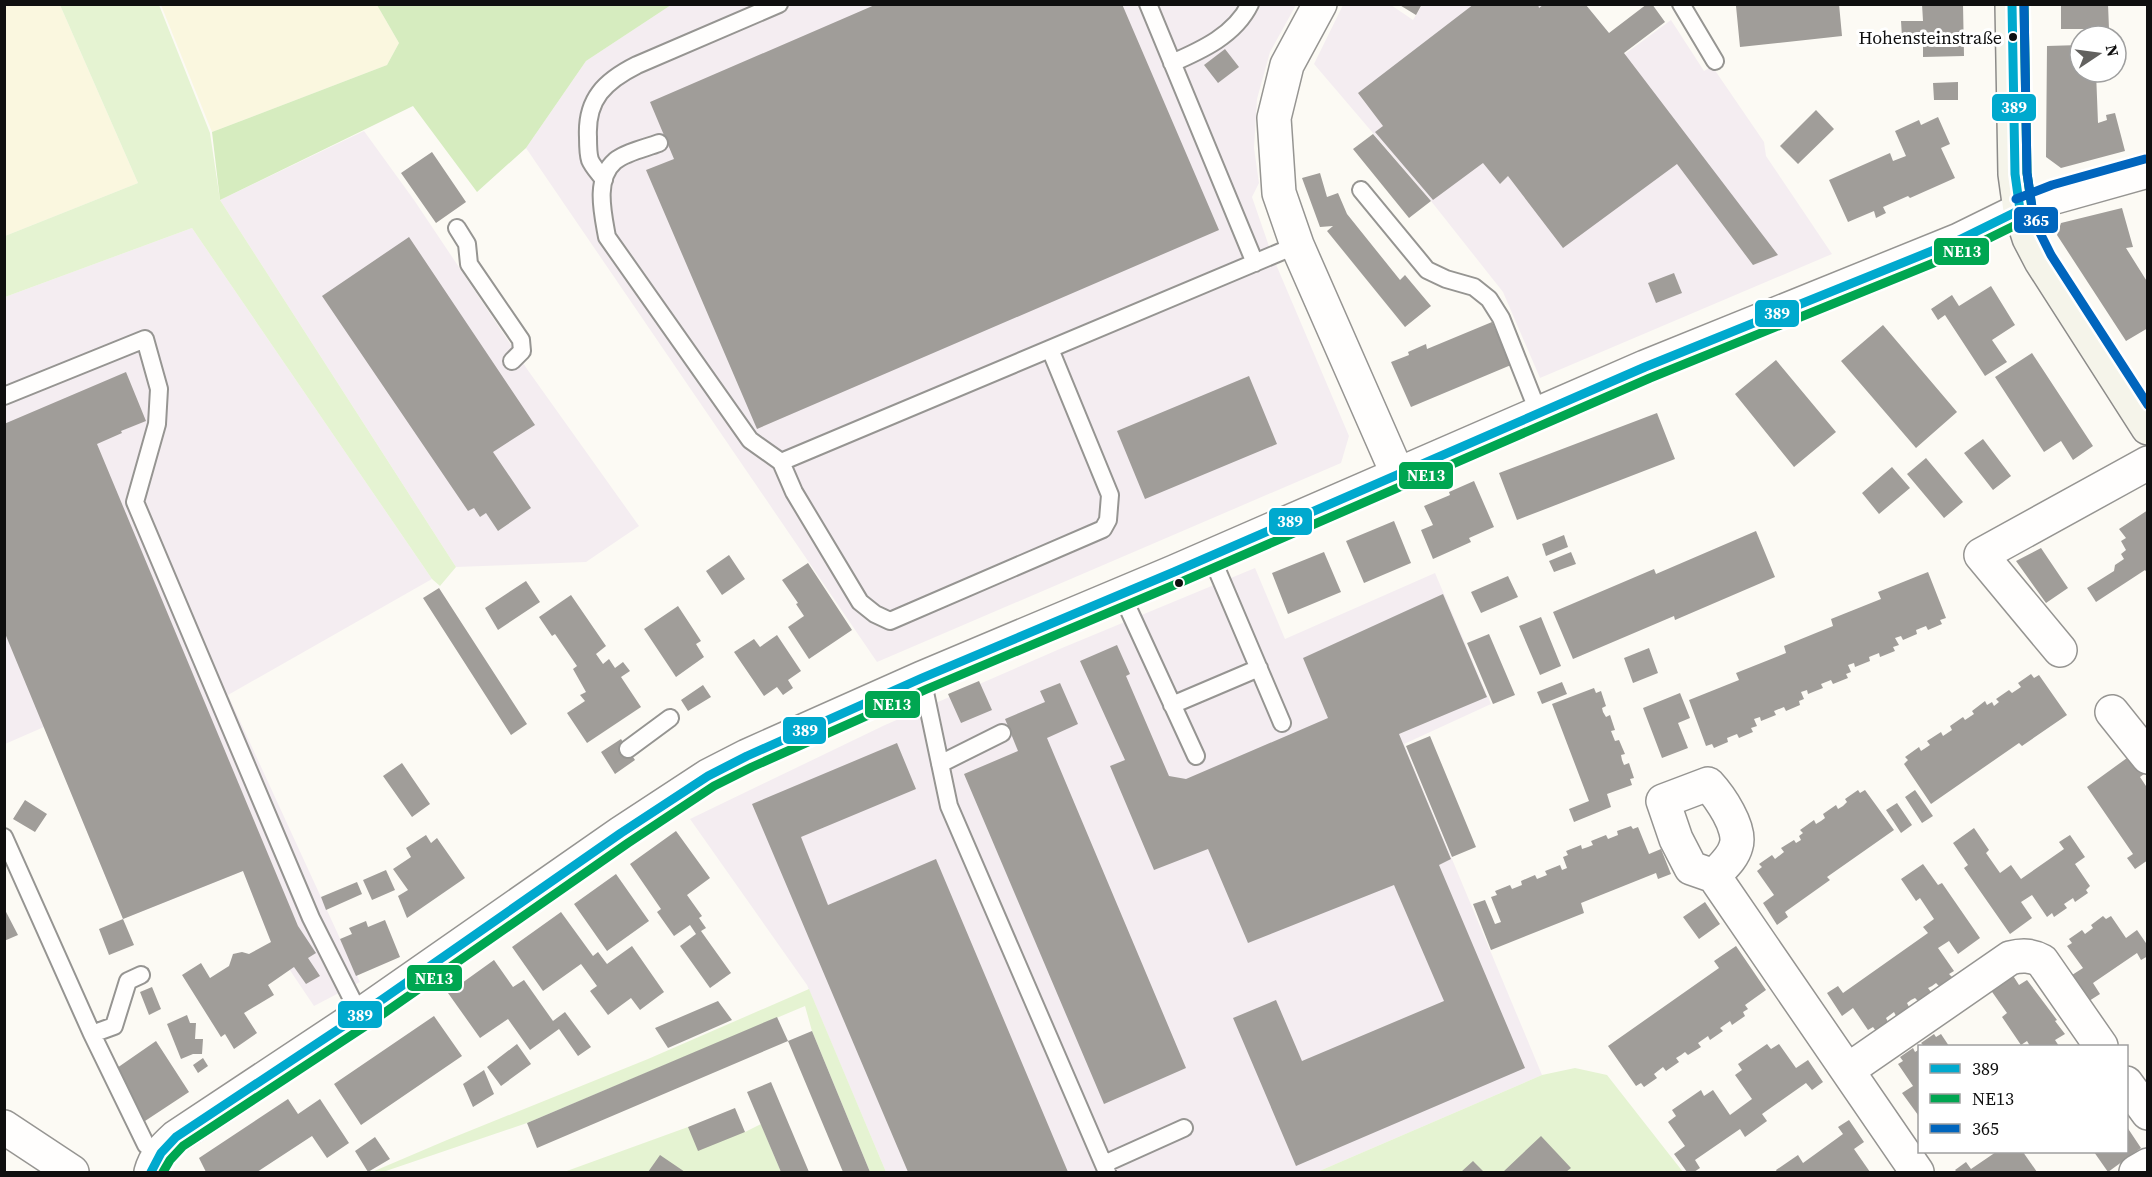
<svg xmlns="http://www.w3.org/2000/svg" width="2152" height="1177" viewBox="0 0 2152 1177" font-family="'Source Serif 4',serif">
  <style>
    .industrial { fill: #f4edf1 }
    .farmland { fill: #faf7df }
    .green { fill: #e5f3d2 }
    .forest { fill: #d6ecbf }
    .building { fill: #a09d99 }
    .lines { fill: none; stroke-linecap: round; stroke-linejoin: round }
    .lane-casing { stroke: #969592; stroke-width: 20 }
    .street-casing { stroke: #969592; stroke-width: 36 }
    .secondary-casing { stroke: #8c8b89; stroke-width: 36 }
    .lane { stroke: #fffefd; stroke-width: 16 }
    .street { stroke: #fffefd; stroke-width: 33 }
    .secondary { stroke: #f5f4ea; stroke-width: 33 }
    .bus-1-casing { stroke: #fff; stroke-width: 14 }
    .bus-2-casing { stroke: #fff; stroke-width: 14 }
    .bus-3-casing { stroke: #fff; stroke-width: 14 }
    .bus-1 { stroke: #00a9ce; stroke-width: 9 }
    .bus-2 { stroke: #00a651; stroke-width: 9 }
    .bus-3 { stroke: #0065bd; stroke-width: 9 }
    .bus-dot { fill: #0f0f0f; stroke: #fff; stroke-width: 2 }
    .labels { text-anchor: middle; stroke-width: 6; stroke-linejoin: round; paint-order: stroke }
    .bus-label { font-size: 18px; fill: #0f0f0f; stroke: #fff; text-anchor: end }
    .line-badge { stroke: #fff; stroke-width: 2 }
    .badge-label { font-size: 16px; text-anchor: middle; font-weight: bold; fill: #fff }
  </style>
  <rect width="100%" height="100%" fill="#fcfaf4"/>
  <!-- industrial -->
  <path class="industrial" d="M671,5H1296L1270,52L1257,99L1254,148L1259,183L1252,197L1272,255L1349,436L1341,463L877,662L526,148L586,61Z
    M1343,5H1391L1413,20L1422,5H1551L1602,71L1671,20L1704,71L1712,66L1764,142L1766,156L1832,254L1540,378L1503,292L1431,201L1314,64Z
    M364,131L414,200L527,369L639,526L586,562L456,567L220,200Z
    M192,228L432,579L228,695L360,982L314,1006L271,942L243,871L123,919L44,727L5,744V297Z
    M1255,568L1285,639L1435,573L1491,704L1404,744L1542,1075L1317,1172H886L807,985L690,819L885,725L1062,648Z"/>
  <!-- farmland -->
  <path class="farmland" d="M5,5H60L138,183L5,236Z
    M161,5H377L399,43L387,65L212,132Z"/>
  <!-- green -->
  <path class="green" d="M60,5H159L210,133L220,200L456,567L440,586L432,579L192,228L5,297V236L138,183Z
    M809,989L886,1172H870L812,1031L805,1006L527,1123L383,1172H372L447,1140L648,1059Z
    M1575,1068L1607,1075L1683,1172H1317L1542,1075Z
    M761,1124L781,1172H564L688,1127L745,1132Z"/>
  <!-- forest -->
  <path class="forest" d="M377,5H671L586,61L526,148L477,192L413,106L220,200L212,132L387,65L399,43Z"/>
  <!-- building -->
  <path class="building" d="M877,4H1122L1219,230L757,429L646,170L674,159L650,102Z
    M1398,4H1422L1416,15Z
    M1474,4H1538L1539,8L1543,5H1586L1609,33L1647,4H1652L1665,22L1624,53L1778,255L1753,265L1677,164L1563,248L1508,176L1500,184L1483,163L1433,200L1375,132L1383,126L1358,93Z
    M1750,4H1839L1842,36L1740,47L1736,6Z
    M1922,4H1963L1964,56L1923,57V37H1902L1901,21H1923Z
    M2061,4H2108L2109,29H2061Z
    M2080,45V72H2096L2098,123L2107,120L2106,115L2115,113L2125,151L2061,168L2046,157L2047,46Z
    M1225,49L1239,67L1218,83L1204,65Z
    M1958,82V100H1934L1933,83Z
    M1816,110L1834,129L1798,164L1780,146Z
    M1938,117L1950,144L1941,148L1955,178L1910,198L1908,196L1883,207L1886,213L1876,218L1874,211L1848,222L1829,180L1890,153L1893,161L1906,156L1895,131L1919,120L1921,125Z
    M1373,134L1431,201L1409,218L1353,149Z
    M432,152L466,202L436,223L401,173Z
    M1320,173L1327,197L1338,193L1347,214L1400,280L1405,275L1431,306L1405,327L1327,231L1333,226L1320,227L1302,178Z
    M2122,208L2133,247L2126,248L2148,283V328L2126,341L2057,235L2061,223Z
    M409,237L535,425L493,452L531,508L498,531L486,513L480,517L474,508L468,511L322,296Z
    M1674,273L1682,293L1656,303L1648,283Z
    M1991,286L2015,325L1992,340L2007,362L1985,376L1945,315L1938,320L1931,309L1952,295L1959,306Z
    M1492,322L1511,365L1411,407L1391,362L1409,355L1408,352L1426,344L1427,349Z
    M1883,325L1957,412L1916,448L1841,361Z
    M2032,353L2093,446L2073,460L2061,441L2044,452L1995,377Z
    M1776,360L1836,432L1794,467L1735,394Z
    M126,372L146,421L121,431L122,433L97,444L298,926L316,953L308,958L320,976L306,984L294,967L268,985L274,995L244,1013L257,1033L234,1049L225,1034L221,1037L182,975L201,963L210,978L229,966L233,954L242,952L249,954L271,942L243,871L123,919L134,945L109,955L99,929L123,919L4,631V424Z
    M1249,376L1277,444L1145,499L1117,431Z
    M1657,413L1675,459L1517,520L1499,473Z
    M1983,439L2011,476L1993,490L1964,453Z
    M1926,458L1963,502L1944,518L1907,474Z
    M1892,467L1910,488L1879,514L1862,493Z
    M1474,481L1494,527L1469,538L1471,542L1433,559L1421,530L1433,525L1424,506L1450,495L1449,492Z
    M2148,510V574L2145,570L2096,602L2087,588L2114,571L2115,565L2124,559L2121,554L2126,550L2121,541L2126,538L2119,529Z
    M1394,521L1411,563L1364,583L1346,541Z
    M1756,531L1775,577L1675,620L1674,616L1573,659L1553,612L1654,569L1656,574Z
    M1564,535L1568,547L1546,556L1542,544Z
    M2041,548L2068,588L2046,603L2016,561Z
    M1324,552L1341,592L1288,614L1272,573Z
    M1571,552L1576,564L1554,572L1549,561Z
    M729,555L745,579L722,595L706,571Z
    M808,563L852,630L809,659L788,627L804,616L796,604L798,603L782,580Z
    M1928,572L1946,618L1940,620L1942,624L1928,630L1926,626L1916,630L1917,634L1903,640L1901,636L1895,638L1899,645L1893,647L1895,651L1880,657L1879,653L1869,657L1870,661L1855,667L1854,663L1848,665L1851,672L1846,674L1848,678L1833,684L1831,680L1821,684L1823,688L1808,694L1807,690L1801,692L1804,699L1799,701L1800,705L1786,711L1784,707L1774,711L1776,715L1761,721L1760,717L1754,719L1757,726L1751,728L1753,732L1739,738L1737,734L1727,738L1728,742L1714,748L1712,744L1706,746L1689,700L1739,680L1736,673L1786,653L1784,646L1833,626L1831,619L1881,599L1878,592Z
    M1508,576L1518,597L1481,613L1471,592Z
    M526,581L540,602L498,630L485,608Z
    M439,588L527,724L511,735L423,598Z
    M1443,594L1487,697L1399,734L1451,859L1439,865L1525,1068L1296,1166L1233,1018L1276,1000L1302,1061L1444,1001L1394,885L1248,943L1208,849L1154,870L1110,766L1125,760L1080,661L1117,645L1130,674L1126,676L1169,776L1186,779L1328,718L1303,658Z
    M571,595L606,646L596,654L603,664L609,659L615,668L623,662L630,671L621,677L641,707L587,743L567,713L585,701L580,695L586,692L573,669L577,666L555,634L552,636L539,617Z
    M678,606L701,641L696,644L704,657L676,677L644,629Z
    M1541,617L1561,666L1540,675L1519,626Z
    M1489,634L1515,695L1493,704L1467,643Z
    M777,635L801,671L788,680L793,688L783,695L777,687L764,696L734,652L754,639L760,647Z
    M1649,648L1658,673L1633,683L1624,658Z
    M2031,674L2034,678L2039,675L2067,715L2022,746L2019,743L1931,804L1904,764L1908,760L1905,757L1919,747L1921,751L1930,745L1927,741L1941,732L1943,736L1952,730L1950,726L1963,717L1965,720L1974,714L1972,711L1985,701L1987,705L1992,702L1994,706L1999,702L1996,699L2009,690L2012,693L2021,687L2018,683Z
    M979,681L992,710L961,723L948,694Z
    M1562,682L1567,694L1542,704L1537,692Z
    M1060,683L1078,724L1047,738L1186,1068L1104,1104L964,774L1018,751L1005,719L1045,702L1040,691Z
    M703,685L711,697L688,711L681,700Z
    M1594,688L1596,693L1601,691L1606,706L1602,708L1603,712L1606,717L1610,715L1615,730L1611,731L1615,741L1619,740L1625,754L1621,755L1622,760L1624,765L1629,763L1634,778L1630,779L1632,785L1607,794L1611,807L1574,822L1569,809L1589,801L1552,704Z
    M1680,693L1690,718L1678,723L1688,748L1662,758L1643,708Z
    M1430,736L1476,847L1452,857L1406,746Z
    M621,739L635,760L615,774L601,752Z
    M897,743L916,789L801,837L828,905L936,859L1068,1172H908L752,804Z
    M2127,758L2131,763L2135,761L2144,774L2140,777L2146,786L2148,785V860L2135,869L2127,858L2133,854L2087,787Z
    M402,763L430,804L412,817L383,776Z
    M1858,790L1860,793L1865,790L1894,830L1827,877L1830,880L1785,912L1788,917L1777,925L1763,903L1774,895L1757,871L1762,867L1759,864L1772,855L1775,859L1784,852L1781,848L1794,840L1796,843L1801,840L1799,836L1803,833L1800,830L1814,820L1816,824L1821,821L1825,818L1823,814L1836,805L1838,809L1843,806L1847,802L1845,799Z
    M1915,790L1933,816L1922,823L1905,797Z
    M25,800L47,814L35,832L13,819Z
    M1897,803L1912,825L1901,833L1886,810Z
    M1631,826L1633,829L1638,827L1649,854L1661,849L1671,874L1658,879L1656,873L1581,903L1584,913L1491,950L1473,904L1485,900L1495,924L1501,922L1491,897L1497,895L1495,891L1510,885L1512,889L1522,885L1521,881L1535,875L1537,879L1547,875L1545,871L1560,865L1562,870L1567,868L1563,857L1568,855L1566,851L1581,845L1582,849L1588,847L1593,845L1591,841L1606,835L1608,839L1618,835L1617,831Z
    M1974,828L1989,850L1986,853L2000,873L2011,865L2021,879L2064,849L2059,842L2070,835L2085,857L2075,864L2090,886L2086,890L2088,893L2075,902L2073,898L2064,904L2067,908L2054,917L2052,913L2047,917L2032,895L2021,902L2032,918L2010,934L1964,868L1968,865L1953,843Z
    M676,831L710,878L687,895L702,916L699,918L706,928L701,931L731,973L710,988L680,946L696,934L690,925L674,936L657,912L661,909L630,864Z
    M426,835L431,843L437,838L465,878L407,918L398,896L408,890L393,869L411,857L406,848Z
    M1923,864L1938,885L1942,883L1980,938L1958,954L1949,941L1938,948L1954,971L1949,974L1952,977L1939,986L1936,983L1932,986L1928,988L1931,992L1918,1001L1915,998L1911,1000L1907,1003L1909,1007L1896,1016L1894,1012L1886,1018L1888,1022L1876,1031L1873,1027L1868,1030L1853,1008L1842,1016L1827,993L1838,986L1843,993L1928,933L1923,927L1934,919L1920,898L1916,901L1901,879Z
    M386,870L395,890L372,900L363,880Z
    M616,874L649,921L607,951L574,904Z
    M357,882L362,894L326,910L321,897Z
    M1705,902L1720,924L1699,939L1683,917Z
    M4,908L18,935L4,941Z
    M561,912L593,956L598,952L607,964L632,946L664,992L640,1010L631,998L608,1015L590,991L597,986L581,964L543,991L512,947Z
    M2103,916L2106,919L2111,916L2126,938L2137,930L2148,946V956L2141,960L2137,953L2093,983L2100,994L2089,1001L2072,975L2083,968L2067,946L2072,943L2069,939L2082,930L2085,934L2093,928L2091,925Z
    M385,920L400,957L356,976L340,939L352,934L349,928L366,921L368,927Z
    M1736,946L1766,990L1745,1005L1748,1009L1743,1012L1745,1016L1732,1025L1730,1021L1720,1028L1723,1031L1710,1040L1708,1036L1698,1043L1701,1047L1688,1055L1685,1052L1681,1055L1676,1058L1679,1062L1666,1071L1663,1067L1654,1074L1657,1078L1644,1087L1641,1083L1636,1086L1608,1046L1719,968L1714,961Z
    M494,960L513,987L524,980L553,1021L565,1012L591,1047L578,1056L559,1029L530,1050L508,1019L480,1038L448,993Z
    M2012,974L2019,985L2027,980L2057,1020L2055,1021L2065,1034L2055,1040L2059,1046H2030L2027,1041L2021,1045L2002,1017L2007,1013L1990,989Z
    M152,987L161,1009L149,1015L140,992Z
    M718,1001L732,1020L668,1048L655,1028Z
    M187,1015L190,1023H196L195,1039H203L202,1054H193L181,1059L167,1024Z
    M434,1016L462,1056L361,1125L334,1084Z
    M777,1017L788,1041L537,1148L527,1123Z
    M812,1031L870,1172H843L788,1041Z
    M1934,1034L1936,1037L1941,1034L1949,1046H1924L1921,1043Z
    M156,1041L189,1092L145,1121L132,1102L117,1068Z
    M517,1044L531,1064L501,1086L487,1067Z
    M1767,1044L1771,1049L1779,1044L1796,1068L1808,1060L1823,1082L1812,1090L1806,1083L1762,1114L1767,1121L1745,1137L1740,1129L1695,1160L1700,1168L1694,1172H1687L1674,1154L1685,1146L1668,1122L1676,1116L1672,1110L1701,1090L1704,1096L1713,1090L1730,1115L1752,1099L1735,1075L1742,1070L1738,1064Z
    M1913,1048L1915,1052L1920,1049V1114L1918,1115L1902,1093L1913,1086L1898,1064L1903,1061L1900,1057Z
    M203,1058L208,1066L198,1073L193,1065Z
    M484,1070L494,1094L473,1107L463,1084Z
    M771,1082L809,1172H781L747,1092Z
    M288,1099L298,1114L320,1099L349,1143L327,1158L312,1136L257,1172H206L199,1158Z
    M735,1108L745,1132L698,1151L688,1127Z
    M1849,1120L1864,1142L1854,1149L1870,1172H1777L1776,1170L1798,1155L1803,1163L1843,1134L1838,1127Z
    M2127,1127L2141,1148L2108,1172L2094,1152H2127Z
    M1541,1136L1571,1168L1566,1172H1503Z
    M375,1137L390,1159L368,1172L355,1151Z
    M1996,1152H2023L2037,1172H1957L1955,1170L1966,1162L1971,1169Z
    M660,1155L685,1172H648Z
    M1473,1161L1484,1172H1461Z"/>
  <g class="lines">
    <defs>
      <path id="lane" d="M1148,4L1255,263
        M1681,4L1715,61
        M1172,63C1202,50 1235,35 1250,4
        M659,143C646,148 626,152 615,161C594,179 603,214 607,237L750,440L781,462L794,492L860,602L875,614L890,621L1103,529L1108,520L1110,495L1050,349
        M604,180C600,174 593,167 590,160C588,154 588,144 588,137C586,99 605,81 637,65L779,4
        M1361,190L1427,270L1446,279L1474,287L1489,299L1501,318L1539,414
        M457,228L467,244L469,264L521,340L522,351L512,361
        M4,396L145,339L159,389L157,424L135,502L311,918L360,1015
        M781,462L1297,245
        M1211,556L1282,723
        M1121,593L1196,756
        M922,678L949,806L1107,1172
        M1172,705L1259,668
        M628,749L670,718
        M940,764L1002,733
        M4,837L92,1034L146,1145L159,1155
        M92,1034L114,1026L128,981L141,975
        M1104,1164L1184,1128"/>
      <path id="street" d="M1320,4L1287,65L1274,118L1279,193L1297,245L1398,475
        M2060,650L1981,555L2148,463
        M2112,712L2148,757
        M1714,876L1691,868L1676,839L1663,801L1708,784C1719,796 1742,828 1736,846C1733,858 1722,867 1714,876L1917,1172
        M1848,1070L2010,958C2022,955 2031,955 2042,961L2101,1046
        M2126,1083L2148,1113
        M4,1127L72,1172
        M151,1172C155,1157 164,1148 176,1137L360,1015L621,833L708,776L747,756L922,678L1174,572L1645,367L1959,240L2020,210L2055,197L2148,171
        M2136,1172L2148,1165"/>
      <path id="secondary" d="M2012,4L2015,174L2020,210L2029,238L2041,261L2148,428"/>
    </defs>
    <!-- lane casing -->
    <use href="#lane" class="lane-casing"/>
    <!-- street casing -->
    <use href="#street" class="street-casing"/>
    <!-- secondary casing -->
    <use href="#secondary" class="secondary-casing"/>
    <!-- lane -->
    <use href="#lane" class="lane"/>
    <!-- street -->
    <use href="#street" class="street"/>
    <!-- secondary -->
    <use href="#secondary" class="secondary"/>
    <defs>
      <path id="bus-1" d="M2012,4L2015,174L2020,210
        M151,1172L161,1153L176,1137L360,1015L621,833L708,776L747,756L922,678L1174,572L1645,367L1959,240L2020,210"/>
      <path id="bus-2" d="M163,1172L170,1160L183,1146L367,1025L628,843L714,786L752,767L927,689L1179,583L1650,378L1963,251L2026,220L2031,215L2032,209L2027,173L2024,4"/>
      <path id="bus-3" d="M2024,4L2027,173L2032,207L2040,233L2051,255L2148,405
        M2016,199L2052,185L2145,159"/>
    </defs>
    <!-- bus-1 casing -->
    <use href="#bus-1" class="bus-1-casing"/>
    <!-- bus-2 casing -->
    <use href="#bus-2" class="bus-2-casing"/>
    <!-- bus-3 casing -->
    <use href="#bus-3" class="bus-3-casing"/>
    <!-- bus-1 -->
    <use href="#bus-1" class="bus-1"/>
    <!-- bus-2 -->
    <use href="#bus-2" class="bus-2"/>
    <!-- bus-3 -->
    <use href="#bus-3" class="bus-3"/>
  </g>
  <!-- markers -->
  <g class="bus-dot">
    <circle cx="2013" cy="37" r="5"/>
    <circle cx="1179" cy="583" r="5"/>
  </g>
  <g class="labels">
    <!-- bus labels -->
    <g class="bus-label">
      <text x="2002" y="44">Hohensteinstraße</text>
    </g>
  </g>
  <g class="line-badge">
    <rect x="1991" y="93" width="46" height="29" rx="6" fill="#00a9ce"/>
    <rect x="2013" y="206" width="46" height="28" rx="6" fill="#0065bd"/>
    <rect x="1933" y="237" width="57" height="29" rx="6" fill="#00a651"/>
    <rect x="1754" y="299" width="46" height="29" rx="6" fill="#00a9ce"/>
    <rect x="1398" y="461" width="56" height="29" rx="6" fill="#00a651"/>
    <rect x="1268" y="507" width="45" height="29" rx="6" fill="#00a9ce"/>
    <rect x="864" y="690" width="57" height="29" rx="6" fill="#00a651"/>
    <rect x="782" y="716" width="45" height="29" rx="6" fill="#00a9ce"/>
    <rect x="406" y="964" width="57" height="28" rx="6" fill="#00a651"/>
    <rect x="337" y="1000" width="46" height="29" rx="6" fill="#00a9ce"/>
  </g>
  <g class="badge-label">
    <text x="2014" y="113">389</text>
    <text x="2036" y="226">365</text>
    <text x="1962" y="257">NE13</text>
    <text x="1777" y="319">389</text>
    <text x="1426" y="481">NE13</text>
    <text x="1290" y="527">389</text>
    <text x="892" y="710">NE13</text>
    <text x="805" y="736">389</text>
    <text x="434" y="984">NE13</text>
    <text x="360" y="1021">389</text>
  </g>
  <!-- border -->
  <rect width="2152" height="1177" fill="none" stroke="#0f0f0f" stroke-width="12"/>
  <!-- legend -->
  <rect x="1918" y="1045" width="210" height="108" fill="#ffffff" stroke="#9f9f9f" stroke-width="1.5"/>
  <rect x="1930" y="1064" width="30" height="9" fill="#00a9ce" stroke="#9f9f9f" stroke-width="1.5"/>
  <text x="1972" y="1075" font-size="18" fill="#0f0f0f">389</text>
  <rect x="1930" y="1094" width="30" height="9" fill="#00a651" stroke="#9f9f9f" stroke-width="1.5"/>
  <text x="1972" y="1105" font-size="18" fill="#0f0f0f">NE13</text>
  <rect x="1930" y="1124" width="30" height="9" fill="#0065bd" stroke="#9f9f9f" stroke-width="1.5"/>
  <text x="1972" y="1135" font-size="18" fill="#0f0f0f">365</text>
  <!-- north arrow -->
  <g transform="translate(2098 54) rotate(77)"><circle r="28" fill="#ffffff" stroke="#9f9f9f" stroke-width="1.5"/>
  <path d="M0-4.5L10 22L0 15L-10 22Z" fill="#62615f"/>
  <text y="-9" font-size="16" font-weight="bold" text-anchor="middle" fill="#0f0f0f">N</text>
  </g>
</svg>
